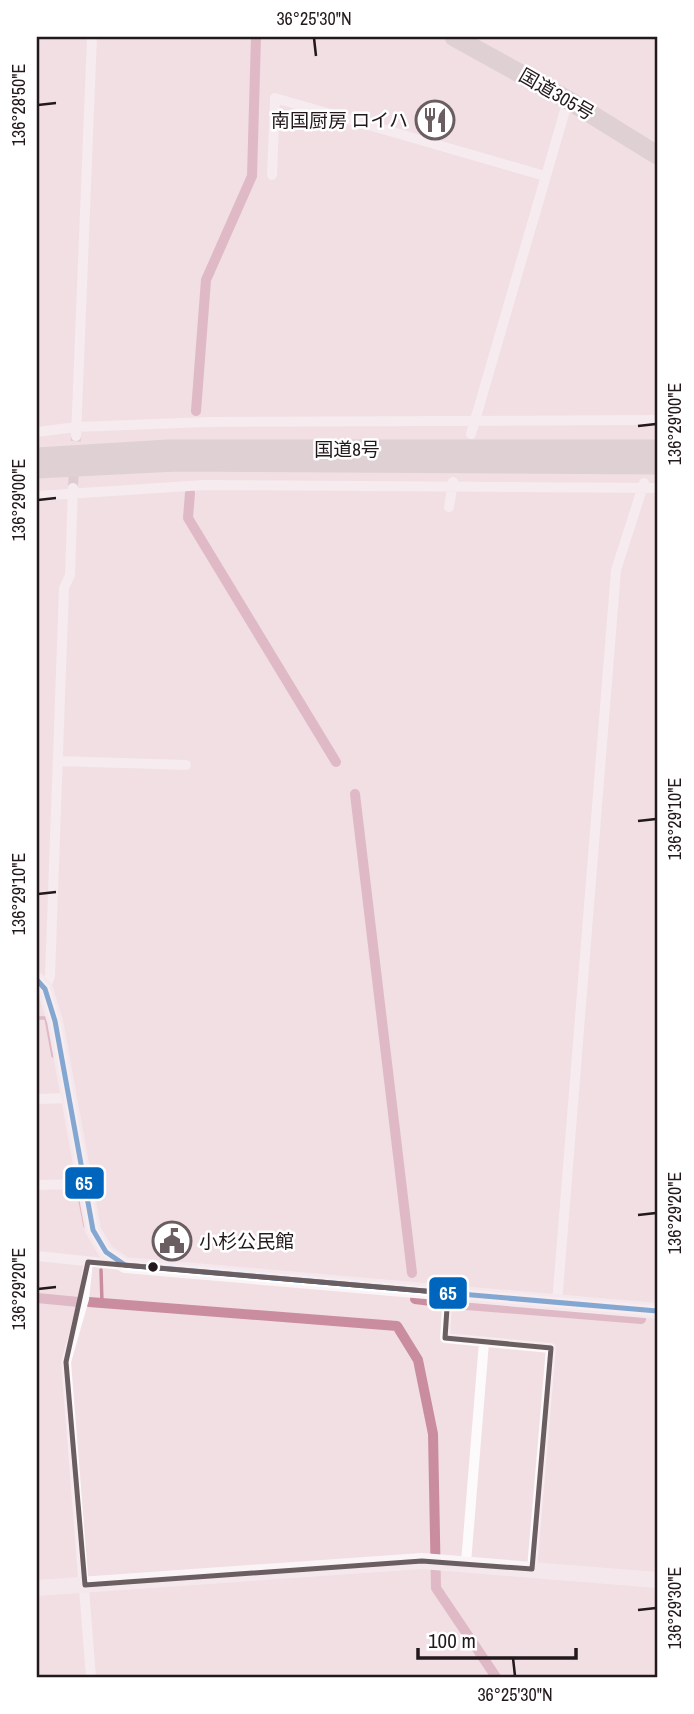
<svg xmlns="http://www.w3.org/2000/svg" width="694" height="1714" viewBox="0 0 694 1714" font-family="'Archivo Narrow','Noto Sans JP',sans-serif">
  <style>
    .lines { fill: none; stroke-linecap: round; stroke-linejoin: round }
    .stream { stroke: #ca8da0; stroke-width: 3.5 }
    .canal { stroke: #ca8da0; stroke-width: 10 }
    .street-tunnel { stroke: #c8b7bc; stroke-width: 10; stroke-dasharray: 10 5; stroke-linecap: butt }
    .street { stroke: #fdfafb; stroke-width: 10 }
    .secondary { stroke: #faf4f6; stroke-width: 16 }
    .highway { stroke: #cbbfc2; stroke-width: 19 }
    .bus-1-casing { stroke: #fff; stroke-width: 10 }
    .bus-1 { stroke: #0065bd; stroke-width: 5 }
    .marked { fill: none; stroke: #6b5e61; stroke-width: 5; stroke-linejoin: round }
    .ticks { fill: none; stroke: #23181b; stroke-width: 2.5 }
    .bus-dot { fill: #23181b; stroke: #fff; stroke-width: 2.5 }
    .labels { text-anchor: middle; stroke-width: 5; stroke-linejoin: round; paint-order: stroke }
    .street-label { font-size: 19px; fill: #23181b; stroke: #fff }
    .poi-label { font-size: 19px; fill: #23181b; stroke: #fff; text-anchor: end }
    .line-badge { stroke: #fff; stroke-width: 2.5 }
    .badge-label { font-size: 19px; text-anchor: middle; font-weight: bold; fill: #fff }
    .neatline { fill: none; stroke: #23181b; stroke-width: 2.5 }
    .ticks-label { font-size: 18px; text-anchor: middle; fill: #23181b }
  </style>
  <rect width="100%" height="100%" fill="#f1dfe4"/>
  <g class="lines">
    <!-- stream -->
    <path class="stream" d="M37,1018H46L53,1056
      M78,1190L85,1226
      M101,1270L102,1303"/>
    <!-- canal -->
    <path class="canal" d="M196,411L206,280L252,176L256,37
      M190,493L188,518L336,762
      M355,794L412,1273
      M37,1298L79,1302
      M415,1299L439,1302
      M89,1302L397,1326L418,1360L433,1434L436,1588L496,1677
      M454,1304L641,1319"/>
    <!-- street-tunnel -->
    <path class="street-tunnel" d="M73,486L76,436"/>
    <!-- street -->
    <path class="street" d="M272,175L275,98L545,176
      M37,432L76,427L208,422L657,420
      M471,434L568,100
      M76,436L92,37
      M37,496L204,485L657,488
      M449,507L453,482
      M59,761L186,765
      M45,989L50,976L64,588L70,575L73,488
      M37,1099L70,1098
      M37,1185L84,1184
      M37,1256L123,1265
      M88,1262L84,1299L66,1362L91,1677
      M448,1293L445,1338L551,1348L532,1569
      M557,1303L616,570L644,483
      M466,1563L484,1342"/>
    <!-- secondary -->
    <path class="secondary" d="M37,980L45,989L55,1021L93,1230L106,1252L125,1265L657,1311
      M37,1588L422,1561L657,1580"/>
    <!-- highway -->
    <path class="highway" d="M454,37L568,100L657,155
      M37,457L168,449H657
      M37,469L177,462L657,465"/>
    <defs>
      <path id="bus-1" d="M37,980L45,989L55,1021L93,1230L106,1252L125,1265L657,1311"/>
    </defs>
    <!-- bus-1 casing -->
    <use href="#bus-1" class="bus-1-casing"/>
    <!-- bus-1 -->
    <use href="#bus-1" class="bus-1"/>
  </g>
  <!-- marked area -->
  <path d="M0 0H694V1714H0ZM88,1262L448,1293L445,1338L551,1348L532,1569L422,1561L85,1585L66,1362Z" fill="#f1dfe4" fill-opacity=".55" fill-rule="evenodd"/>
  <path class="marked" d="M88,1262L448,1293L445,1338L551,1348L532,1569L422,1561L85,1585L66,1362Z"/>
  <!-- ticks -->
  <path class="ticks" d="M314,38L316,56M38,105L56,103M638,426L656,424M38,500L56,498M638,821L656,819M38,894L56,892M638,1215L656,1213M38,1289L56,1287M638,1610L656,1608M513,1658L515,1676"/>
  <!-- icons -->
  <defs>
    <symbol id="restaurant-ring" viewBox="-11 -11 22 22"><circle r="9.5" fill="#fff" stroke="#6b5e61" stroke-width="1.5"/><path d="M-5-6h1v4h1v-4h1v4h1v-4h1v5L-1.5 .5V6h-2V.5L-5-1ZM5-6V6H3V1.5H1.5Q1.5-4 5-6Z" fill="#6b5e61"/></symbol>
    <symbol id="civic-ring" viewBox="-11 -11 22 22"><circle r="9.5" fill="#fff" stroke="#6b5e61" stroke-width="1.5"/><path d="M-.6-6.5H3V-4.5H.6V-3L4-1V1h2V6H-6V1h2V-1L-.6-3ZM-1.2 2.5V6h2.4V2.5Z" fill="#6b5e61"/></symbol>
  </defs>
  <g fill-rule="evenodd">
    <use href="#restaurant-ring" x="413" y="98" width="44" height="44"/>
    <use href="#civic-ring" x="150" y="1219" width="44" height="44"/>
  </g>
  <!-- markers -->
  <circle class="bus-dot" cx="153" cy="1267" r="6"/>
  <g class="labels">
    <!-- street labels -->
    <g class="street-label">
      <text transform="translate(557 94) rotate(30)" y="7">国道305号</text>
      <text x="347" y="456">国道8号</text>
    </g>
    <!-- poi labels -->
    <g class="poi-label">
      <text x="408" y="127">南国厨房 ロイハ</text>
      <text x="199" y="1248" text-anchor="start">小杉公民館</text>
    </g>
  </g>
  <g class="line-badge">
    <rect x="64" y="1166" width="41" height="34" rx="7" fill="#0065bd"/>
    <rect x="428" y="1276" width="40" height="34" rx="7" fill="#0065bd"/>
  </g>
  <g class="badge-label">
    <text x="84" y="1190">65</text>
    <text x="448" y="1300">65</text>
  </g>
  <!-- border -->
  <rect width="694" height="1714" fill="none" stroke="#ffffff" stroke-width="77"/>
  <!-- scale -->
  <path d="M418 1648v10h158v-10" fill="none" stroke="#23181b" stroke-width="3.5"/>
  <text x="428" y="1648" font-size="21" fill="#23181b" stroke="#ffffff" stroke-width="5" paint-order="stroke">100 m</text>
  <rect x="38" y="38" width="618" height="1638" class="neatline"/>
  <g class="ticks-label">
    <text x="314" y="25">36°25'30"N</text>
    <text transform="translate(19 105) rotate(-90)" y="6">136°28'50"E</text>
    <text transform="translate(675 424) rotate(-90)" y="6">136°29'00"E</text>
    <text transform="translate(19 500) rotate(-90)" y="6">136°29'00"E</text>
    <text transform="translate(675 819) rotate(-90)" y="6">136°29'10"E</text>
    <text transform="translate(19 894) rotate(-90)" y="6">136°29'10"E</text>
    <text transform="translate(675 1213) rotate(-90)" y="6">136°29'20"E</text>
    <text transform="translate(19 1289) rotate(-90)" y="6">136°29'20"E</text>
    <text transform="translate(675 1608) rotate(-90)" y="6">136°29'30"E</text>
    <text x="515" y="1701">36°25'30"N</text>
  </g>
</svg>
